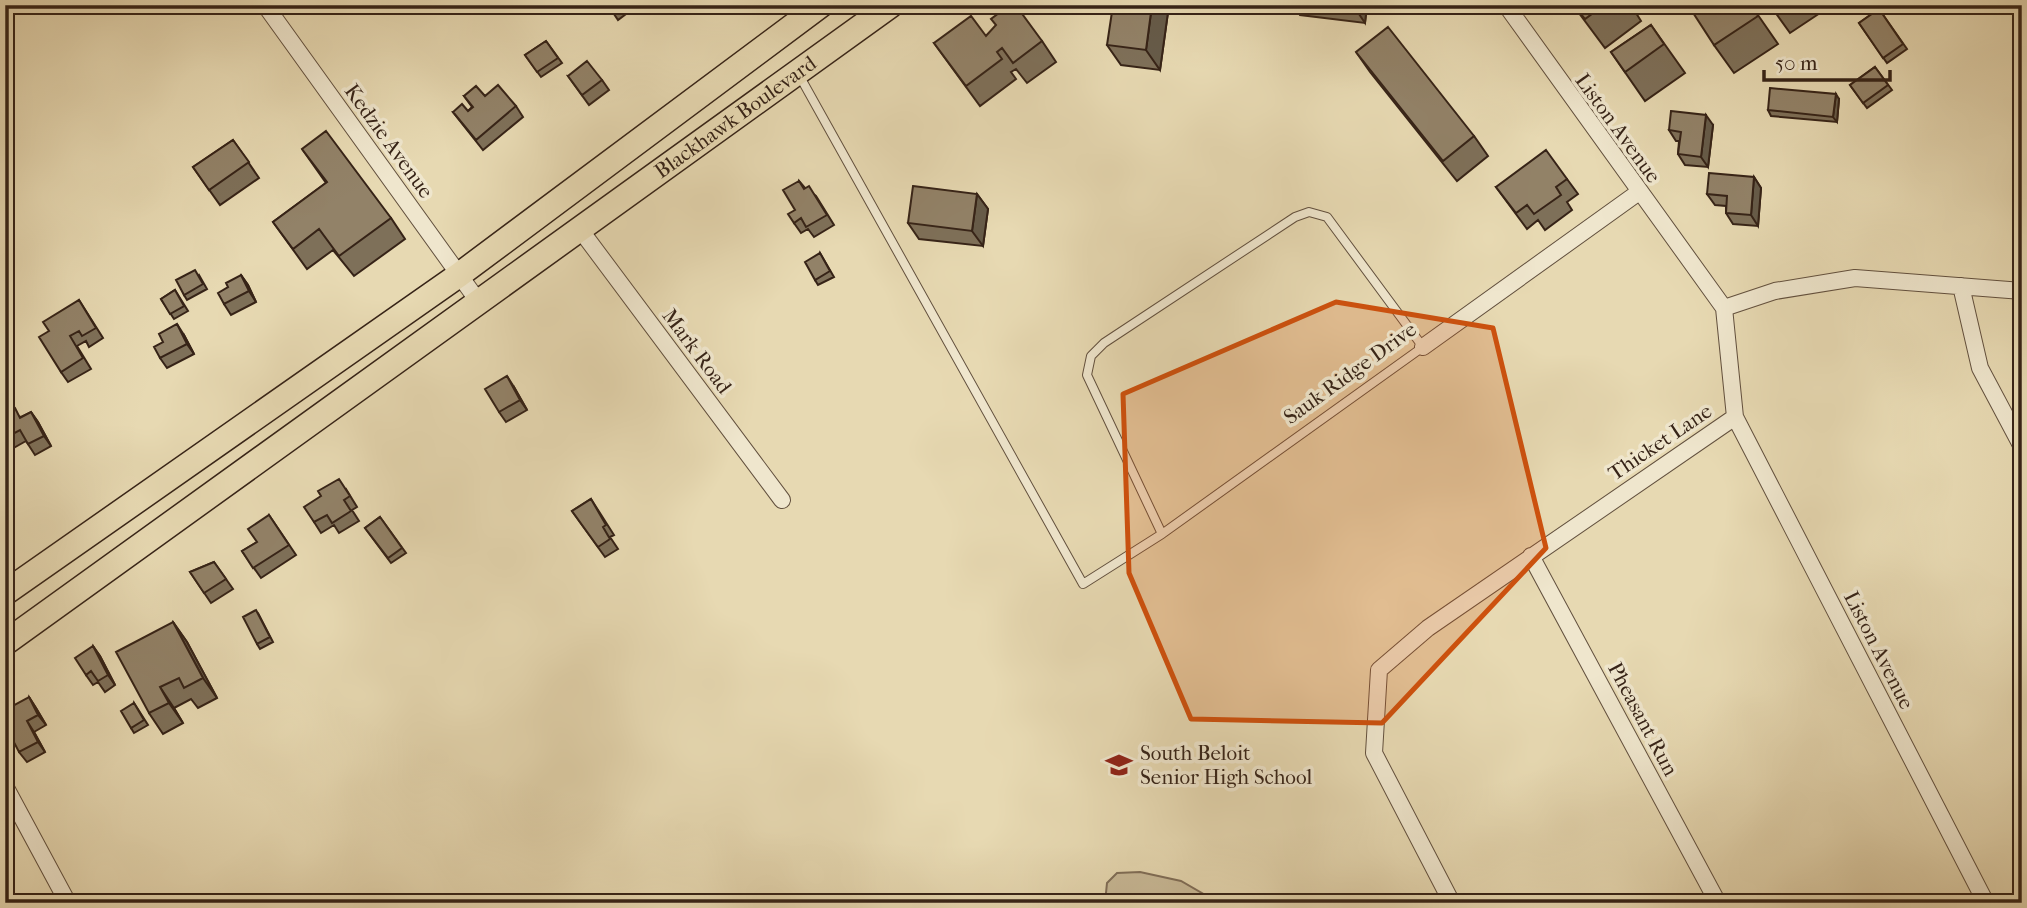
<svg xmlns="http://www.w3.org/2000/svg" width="2027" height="908" viewBox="0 0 2027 908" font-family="'IM FELL French Canon',serif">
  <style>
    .green { fill: #c9ba98; stroke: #806e58; stroke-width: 2 }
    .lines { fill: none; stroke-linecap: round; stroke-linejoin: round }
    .service-casing { stroke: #62503e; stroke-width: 10 }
    .minor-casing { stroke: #62503e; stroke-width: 18 }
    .primary-casing { stroke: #362317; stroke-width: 27 }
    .service { stroke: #efe6cd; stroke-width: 8 }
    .minor { stroke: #efe6cd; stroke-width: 16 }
    .primary { stroke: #e7d9b2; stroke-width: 24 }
    .wall { fill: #7e7059; stroke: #362317; stroke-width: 2 }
    .shaded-wall { fill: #665b49; stroke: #362317; stroke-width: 2 }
    .building { fill: #928268; stroke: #362317; stroke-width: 2 }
    .marked { fill: #cd510e; fill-opacity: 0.2; stroke: #cd510e; stroke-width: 5; stroke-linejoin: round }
    .labels { text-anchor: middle; stroke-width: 7; stroke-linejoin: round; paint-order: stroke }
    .street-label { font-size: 21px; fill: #362317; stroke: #efe6cd }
    .poi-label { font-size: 21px; fill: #362317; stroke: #efe6cd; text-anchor: start }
  </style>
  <rect width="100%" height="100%" fill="#e7d9b2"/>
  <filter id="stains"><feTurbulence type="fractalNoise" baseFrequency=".00286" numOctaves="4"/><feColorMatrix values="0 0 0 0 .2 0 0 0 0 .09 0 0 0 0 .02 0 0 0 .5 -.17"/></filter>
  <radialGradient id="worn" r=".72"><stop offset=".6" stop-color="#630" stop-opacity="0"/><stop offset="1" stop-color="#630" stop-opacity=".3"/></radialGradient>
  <!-- green -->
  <path class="green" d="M1140,872L1181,881L1219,903H1105L1107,883L1117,873Z"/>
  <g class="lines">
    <defs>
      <path id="service" d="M799,75L1083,584L1162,534L1423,347L1327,217L1309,212L1295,217L1104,343L1091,356L1087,375L1162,534"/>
      <path id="minor" d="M265,5L478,301
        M1506,5L1724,308
        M579,228L782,500
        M1961,286L1980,368L2022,447
        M1423,347L1639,192
        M1735,417L1986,903
        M1531,556L1718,903
        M5,786L68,903
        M1452,903L1374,753L1379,670L1428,628L1735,417L1724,308L1775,291L1855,278L2022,291"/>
      <g id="primary">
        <path d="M5,593L459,275L821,5"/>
        <path id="s1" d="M5,643L891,5"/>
      </g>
    </defs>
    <!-- service casing -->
    <use href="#service" class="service-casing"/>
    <!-- minor casing -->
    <use href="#minor" class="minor-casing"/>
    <!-- primary casing -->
    <use href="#primary" class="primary-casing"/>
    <!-- service -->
    <use href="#service" class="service"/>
    <!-- minor -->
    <use href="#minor" class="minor"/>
    <!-- primary -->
    <use href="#primary" class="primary"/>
  </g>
  <!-- wall -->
  <path class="wall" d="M608,5H638L618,20Z
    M1169,5L1160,70L1121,65L1107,45Z
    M1294,5H1367L1365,23L1300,15Z
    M1573,5H1631L1641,21L1605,48Z
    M1751,5L1778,44L1734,73L1714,45Z
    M1770,5H1832L1790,33Z
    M1879,9L1907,49L1887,63L1859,23Z
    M1010,12L1042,41L1056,62L1027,83L1016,69L1011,72L1016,79L980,106L934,43L986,36Z
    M1651,25L1685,73L1645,101L1611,52Z
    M546,41L562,63L541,77L525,55Z
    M1356,52L1474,136L1488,156L1457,181L1370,72Z
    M1875,67L1892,90L1867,108L1850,85Z
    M568,76L602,80L609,90L589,105Z
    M464,96H485L516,106L523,117L483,150L453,112L468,111L472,107Z
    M1839,99L1837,122L1771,116L1768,110Z
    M1713,125L1708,167L1685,165L1678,154L1679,141H1676L1669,130Z
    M233,140L259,178L220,205L193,167Z
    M302,149L391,218L405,239L354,276L333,250L307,269L273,222L326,183Z
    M1754,177L1761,188L1758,226L1733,224L1726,213V206L1715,205L1707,194Z
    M1567,179L1578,194L1567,202L1572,210L1545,230L1538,220L1527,229L1496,187Z
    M799,181L805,188L816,196L834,225L814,237L808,229L801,233L794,223Z
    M977,194L988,209L983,246L919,239L908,223Z
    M820,253L834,277L818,285L815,280Z
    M199,275L207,289L187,300L184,295Z
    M241,275L248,285L256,302L231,315L224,304Z
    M175,290L188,311L174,319L161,299Z
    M79,300L103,338L89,347L86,341L77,346L91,369L68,382L61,372L49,331Z
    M184,335L194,354L167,368L160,358Z
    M514,387L527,410L506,422L499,412Z
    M31,412L38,422L51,446L35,455L26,441L10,450L5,443V413L21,417Z
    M346,489L357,507L352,510L359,521L339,533L334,525L321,533L314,522Z
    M591,499L614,535L610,537L618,549L605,557L572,511Z
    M269,515L296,555L261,578L242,551L257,542Z
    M380,517L406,553L391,563L365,528Z
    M214,562L233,589L211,603L190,572Z
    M259,615L273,642L260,649L257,644Z
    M173,622L187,642L217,698L198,708L191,699L174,708L183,723L163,734L149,713Z
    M93,646L100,656L115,685L105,692L98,682L93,685L86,675Z
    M29,697L36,708L46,725L34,732L45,752L27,762L19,752Z
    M134,703L148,725L134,733L131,728Z"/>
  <!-- shaded-wall -->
  <path class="shaded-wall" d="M1152,5H1169L1160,70L1146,50Z
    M1353,5H1367L1365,23Z
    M1836,94L1839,99L1837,122L1833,117Z
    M1706,115L1713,125L1708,167L1701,157Z
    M1754,177L1761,188L1758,226L1751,215Z
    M977,194L988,209L983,246L972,231Z
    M241,275L248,285L256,302L249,291Z
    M177,324L184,335L194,354L187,344Z
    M507,376L514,387L527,410L520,400Z
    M31,412L38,422L51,446L44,436Z
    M173,622L187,642L217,698L203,678Z
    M93,646L100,656L115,685L108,675Z
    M160,687L174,708L183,723L169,703Z
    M29,697L36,708L46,725L38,715Z
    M27,721L34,732L45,752L38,742Z"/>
  <!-- building -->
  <path class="building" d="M608,5H617L611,10Z
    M1113,5H1152L1146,50L1107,45Z
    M1574,5H1604L1585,19Z
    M1695,5H1751L1758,16L1714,45L1690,8Z
    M1007,7L1010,12L1017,7L1042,41L1013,63L1002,48L997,52L1002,59L966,86L934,43L971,16L986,36L996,25L991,19Z
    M1879,9L1903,44L1883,58L1859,23Z
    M1651,25L1664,44L1625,72L1611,52Z
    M1388,27L1474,136L1443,161L1356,52Z
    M2022,33V51L2015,37Z
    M546,41L558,58L537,72L525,55Z
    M587,61L602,80L582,95L568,76Z
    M1875,67L1888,85L1863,103L1850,85Z
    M498,85L516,106L476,140L453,112L462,104L468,111L473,107L464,96L476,86L485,96Z
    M1770,88L1836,94L1833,117L1768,110Z
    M1671,111L1706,115L1701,157L1678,154L1681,132L1669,130Z
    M326,131L391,218L339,256L319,229L293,249L273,222L327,182L302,149Z
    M233,140L249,162L209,190L193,167Z
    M1546,150L1567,179L1556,187L1561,195L1534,214L1527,205L1516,213L1496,187Z
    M1709,173L1754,177L1751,215L1726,213L1727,196L1707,194Z
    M799,181L804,189L809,186L827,215L806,227L801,218L794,223L788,214L795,210L783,190Z
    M913,186L977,194L972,231L908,223Z
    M820,253L830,271L815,280L805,262Z
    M195,270L203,284L184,295L176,280Z
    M241,275L249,291L224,304L218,293L228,287L226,283Z
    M175,290L184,306L170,314L161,299Z
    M79,300L96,328L82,336L79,331L70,336L83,358L61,372L39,337L49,331L43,322Z
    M177,324L187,344L160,358L154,347L163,342L159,334Z
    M507,376L520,400L499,412L485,389Z
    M15,408L20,418L31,412L44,436L28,444L20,430L5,438V413Z
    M339,479L350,496L344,500L351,511L332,523L327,515L314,522L304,507L321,496L318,491Z
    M591,499L606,525L603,527L610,539L598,547L572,511Z
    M269,515L289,545L253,568L242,551L257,542L248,529Z
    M380,517L402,548L388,558L365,528Z
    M214,562L226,579L204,593L190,572Z
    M256,610L270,637L257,644L243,617Z
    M173,622L203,678L184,688L179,678L160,687L169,703L149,713L116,652Z
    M93,646L108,675L98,681L91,671L86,675L75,658Z
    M29,697L38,715L27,721L38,742L19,752L5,725V710Z
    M134,703L144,720L131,728L121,711Z"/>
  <!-- marked area -->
  <path class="marked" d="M1336,302L1493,328L1546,548L1382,723L1191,719L1129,573L1123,394Z"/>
  <!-- icons -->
  <defs>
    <symbol id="school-bare" viewBox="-9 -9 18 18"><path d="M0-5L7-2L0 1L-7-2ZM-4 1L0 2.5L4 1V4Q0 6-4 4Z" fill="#8f2418" stroke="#efe6cd" stroke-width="2.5" paint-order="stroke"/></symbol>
  </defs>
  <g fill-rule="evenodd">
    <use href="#school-bare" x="1100" y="746" width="38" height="38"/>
  </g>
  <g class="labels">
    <!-- street labels -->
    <g class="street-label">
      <text dy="7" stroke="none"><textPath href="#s1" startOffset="900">Blackhawk Boulevard</textPath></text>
      <text transform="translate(1618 128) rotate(54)" y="7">Liston Avenue</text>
      <text transform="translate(389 141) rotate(54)" y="7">Kedzie Avenue</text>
      <text transform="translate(697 351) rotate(53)" y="7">Mark Road</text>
      <text transform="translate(1350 373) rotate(-36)" y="7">Sauk Ridge Drive</text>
      <text transform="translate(1660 442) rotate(-34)" y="7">Thicket Lane</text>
      <text transform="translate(1879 650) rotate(63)" y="7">Liston Avenue</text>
      <text transform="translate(1643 719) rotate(62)" y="7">Pheasant Run</text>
    </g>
    <!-- poi labels -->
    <g class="poi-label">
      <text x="1140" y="760">South Beloit<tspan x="1140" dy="24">Senior High School</tspan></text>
    </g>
  </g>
  <!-- margin -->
  <rect width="2027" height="908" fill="none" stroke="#e7d9b2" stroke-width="28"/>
  <rect x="7" y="7" width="2013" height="894" fill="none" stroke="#362317" stroke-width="3.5"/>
  <rect x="14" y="14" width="1999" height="880" fill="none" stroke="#362317" stroke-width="2"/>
  <!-- scale -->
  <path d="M1764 70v10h126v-10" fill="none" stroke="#362317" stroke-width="3.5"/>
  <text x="1775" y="70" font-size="21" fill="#362317" stroke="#efe6cd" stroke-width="5" paint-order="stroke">50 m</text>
  <rect width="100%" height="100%" filter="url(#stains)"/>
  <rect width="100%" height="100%" fill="url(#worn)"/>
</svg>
